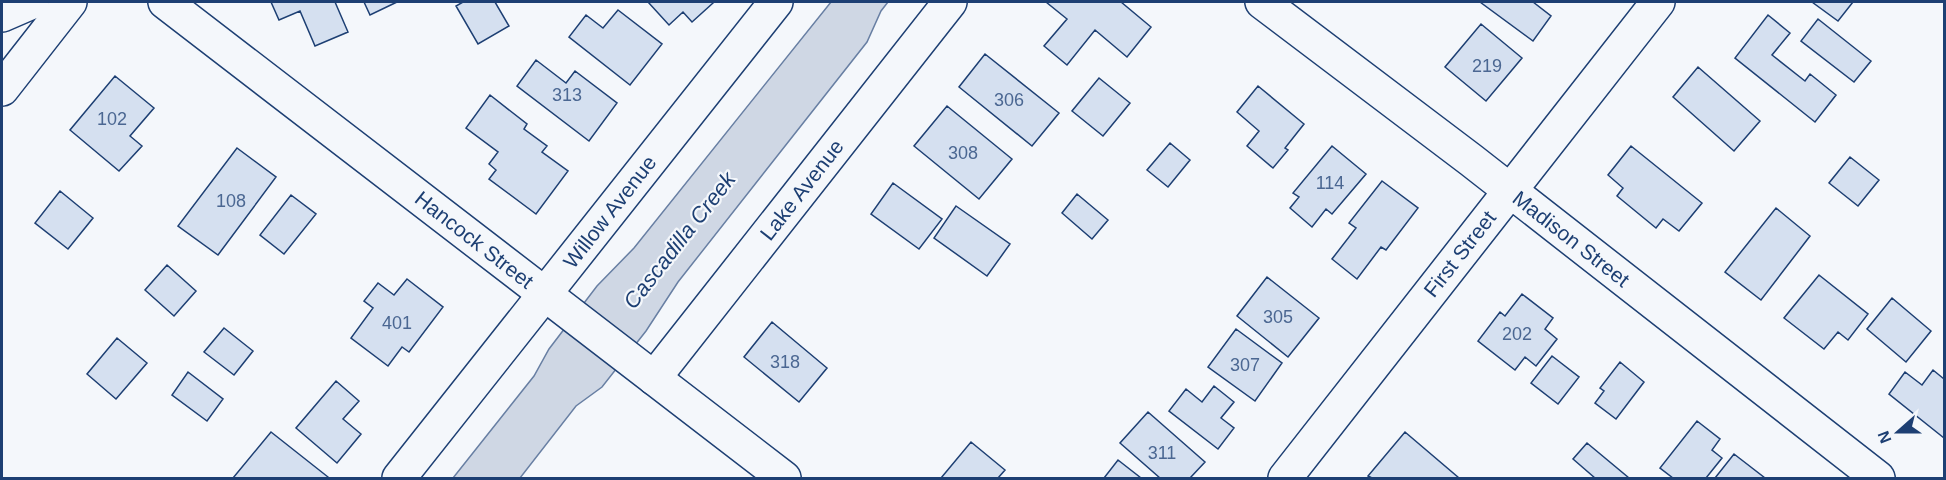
<svg xmlns="http://www.w3.org/2000/svg" width="1946" height="480" viewBox="0 0 1946 480" font-family="Helvetica,sans-serif">
  <style>
    .water { fill: #cfd7e4; stroke: #687fa3; stroke-width: 1.5 }
    .building { fill: #d5e0f0; stroke: #1d3f73; stroke-width: 1.5 }
    .lines { fill: none; stroke-linecap: round; stroke-linejoin: round }
    .street-casing { stroke: #1d3f73; stroke-width: 36 }
    .secondary-casing { stroke: #1d3f73; stroke-width: 36 }
    .street { stroke: #f4f7fb; stroke-width: 33 }
    .secondary { stroke: #f4f7fb; stroke-width: 33 }
    .labels { text-anchor: middle; stroke-width: 4.5; stroke-linejoin: round; paint-order: stroke }
    .number-label { font-size: 18px; fill: #4b6792 }
    .street-label { font-size: 21px; fill: #1d3f73; stroke: #f4f7fb }
    .water-label { font-size: 22px; font-style: italic; fill: #1d3f73; stroke: #f4f7fb }
  </style>
  <rect width="100%" height="100%" fill="#f4f7fb"/>
  <!-- water -->
  <path class="water" d="M831,2H888L881,11L867,42L678,282L646,331L602,387L576,406L520,478H453L534,376L549,349L597,286L634,248Z"/>
  <!-- building -->
  <path class="building" d="M271,2H335L348,32L315,46L300,11L279,20Z
    M364,2H397L370,15Z
    M463,2H495L509,26L478,44L456,6Z
    M648,2H712L713,3L692,22L683,12L669,25Z
    M1046,2H1121L1151,27L1127,57L1095,30L1067,65L1044,46L1067,19Z
    M1480,2H1533L1551,16L1533,41Z
    M1812,2H1853L1838,21Z
    M618,10L662,44L630,85L569,37L586,15L603,28Z
    M1768,15L1790,33L1772,55L1805,81L1810,74L1836,95L1815,122L1735,58Z
    M1818,19L1871,61L1854,82L1801,41Z
    M1481,24L1522,58L1486,101L1445,67Z
    M985,54L1059,113L1032,146L959,87Z
    M536,60L566,83L575,71L617,103L589,141L517,86Z
    M1698,67L1760,121L1734,151L1673,97Z
    M115,76L154,108L130,136L142,146L119,171L70,130Z
    M1099,78L1130,103L1103,136L1072,111Z
    M1258,86L1304,124L1285,148L1288,150L1273,168L1247,146L1259,131L1237,112Z
    M490,95L527,124L524,129L547,146L542,152L568,171L536,214L489,179L496,170L489,164L498,152L466,128Z
    M947,106L1012,159L979,199L914,146Z
    M1170,143L1190,160L1168,187L1147,170Z
    M1332,146L1366,174L1332,214L1326,209L1312,227L1290,208L1299,197L1293,193Z
    M1631,146L1702,203L1679,231L1663,219L1656,228L1617,196L1623,188L1608,175Z
    M237,148L276,177L218,255L178,226Z
    M1850,157L1879,180L1858,206L1829,183Z
    M1382,181L1418,208L1386,250L1381,247L1357,279L1332,259L1356,228L1349,223Z
    M893,183L942,219L919,249L871,214Z
    M60,191L93,218L68,249L35,223Z
    M1077,194L1108,220L1092,239L1062,213Z
    M291,195L316,214L284,254L260,235Z
    M956,206L1010,244L987,276L934,238Z
    M1776,208L1810,236L1761,300L1725,272Z
    M167,265L196,291L174,316L145,290Z
    M1819,275L1868,314L1848,340L1838,332L1824,349L1784,318Z
    M1267,277L1319,318L1288,357L1237,316Z
    M407,279L443,307L409,352L402,347L388,366L351,338L373,308L364,301L378,283L394,295Z
    M1522,294L1553,318L1545,329L1557,339L1536,366L1525,357L1515,370L1478,341L1500,312L1505,316Z
    M1892,298L1931,331L1906,362L1867,329Z
    M772,322L827,368L799,402L744,357Z
    M224,328L253,351L234,375L204,352Z
    M1236,329L1282,363L1255,401L1208,367Z
    M117,338L147,363L116,399L87,374Z
    M1552,356L1579,377L1558,404L1531,383Z
    M1620,362L1644,382L1616,419L1595,403L1604,391L1600,388Z
    M1933,370L1944,379V438L1889,394L1905,372L1922,385Z
    M188,372L223,399L207,421L172,395Z
    M336,381L359,401L343,419L361,434L337,463L296,428Z
    M1214,386L1234,402L1221,418L1234,428L1218,449L1169,411L1186,389L1202,402Z
    M1148,412L1205,462L1190,478H1160L1120,443Z
    M1697,421L1720,439L1712,450L1722,458L1706,478H1673L1660,468Z
    M271,432L328,477L326,478H233Z
    M1405,432L1459,478H1372L1368,476Z
    M971,442L1005,470L998,478H941Z
    M1587,443L1629,478H1595L1573,459Z
    M1734,454L1765,478H1715Z
    M1118,460L1141,478H1104Z"/>
  <g class="lines">
    <defs>
      <path id="street" d="M1262,2L1471,160L1878,478
        M2,15L32,2
        M654,378L950,2
        M399,478L776,2
        M1285,478L1658,2"/>
      <path id="secondary" d="M165,2L784,478
        M2,89L70,2"/>
    </defs>
    <!-- street casing -->
    <use href="#street" class="street-casing"/>
    <!-- secondary casing -->
    <use href="#secondary" class="secondary-casing"/>
    <!-- street -->
    <use href="#street" class="street"/>
    <!-- secondary -->
    <use href="#secondary" class="secondary"/>
  </g>
  <g class="labels">
    <!-- number labels -->
    <g class="number-label">
      <text x="1487" y="72">219</text>
      <text x="567" y="101">313</text>
      <text x="1009" y="106">306</text>
      <text x="112" y="125">102</text>
      <text x="963" y="159">308</text>
      <text x="1330" y="189">114</text>
      <text x="231" y="207">108</text>
      <text x="1278" y="323">305</text>
      <text x="397" y="329">401</text>
      <text x="1517" y="340">202</text>
      <text x="785" y="368">318</text>
      <text x="1245" y="371">307</text>
      <text x="1162" y="459">311</text>
    </g>
    <!-- street labels -->
    <g class="street-label">
      <text transform="translate(802 190) rotate(-52)" y="7">Lake Avenue</text>
      <text transform="translate(610 212) rotate(-52)" y="7">Willow Avenue</text>
      <text transform="translate(1571 239) rotate(38)" y="7">Madison Street</text>
      <text transform="translate(474 240) rotate(38)" y="7">Hancock Street</text>
      <text transform="translate(1460 254) rotate(-52)" y="7">First Street</text>
    </g>
    <!-- water labels -->
    <g class="water-label">
      <text transform="translate(679 240) rotate(-52)" y="8">Cascadilla Creek</text>
    </g>
  </g>
  <!-- border -->
  <rect width="1946" height="480" fill="none" stroke="#1d3f73" stroke-width="6"/>
  <!-- north arrow -->
  <g transform="translate(1898 432) rotate(249)" stroke="#f4f7fb" stroke-width="4.5" paint-order="stroke">
  <path d="M0-4.5L10 22L0 15L-10 22Z" fill="#1d3f73"/>
  <text y="-9" font-size="16" font-weight="bold" text-anchor="middle" fill="#1d3f73">N</text>
  </g>
</svg>
